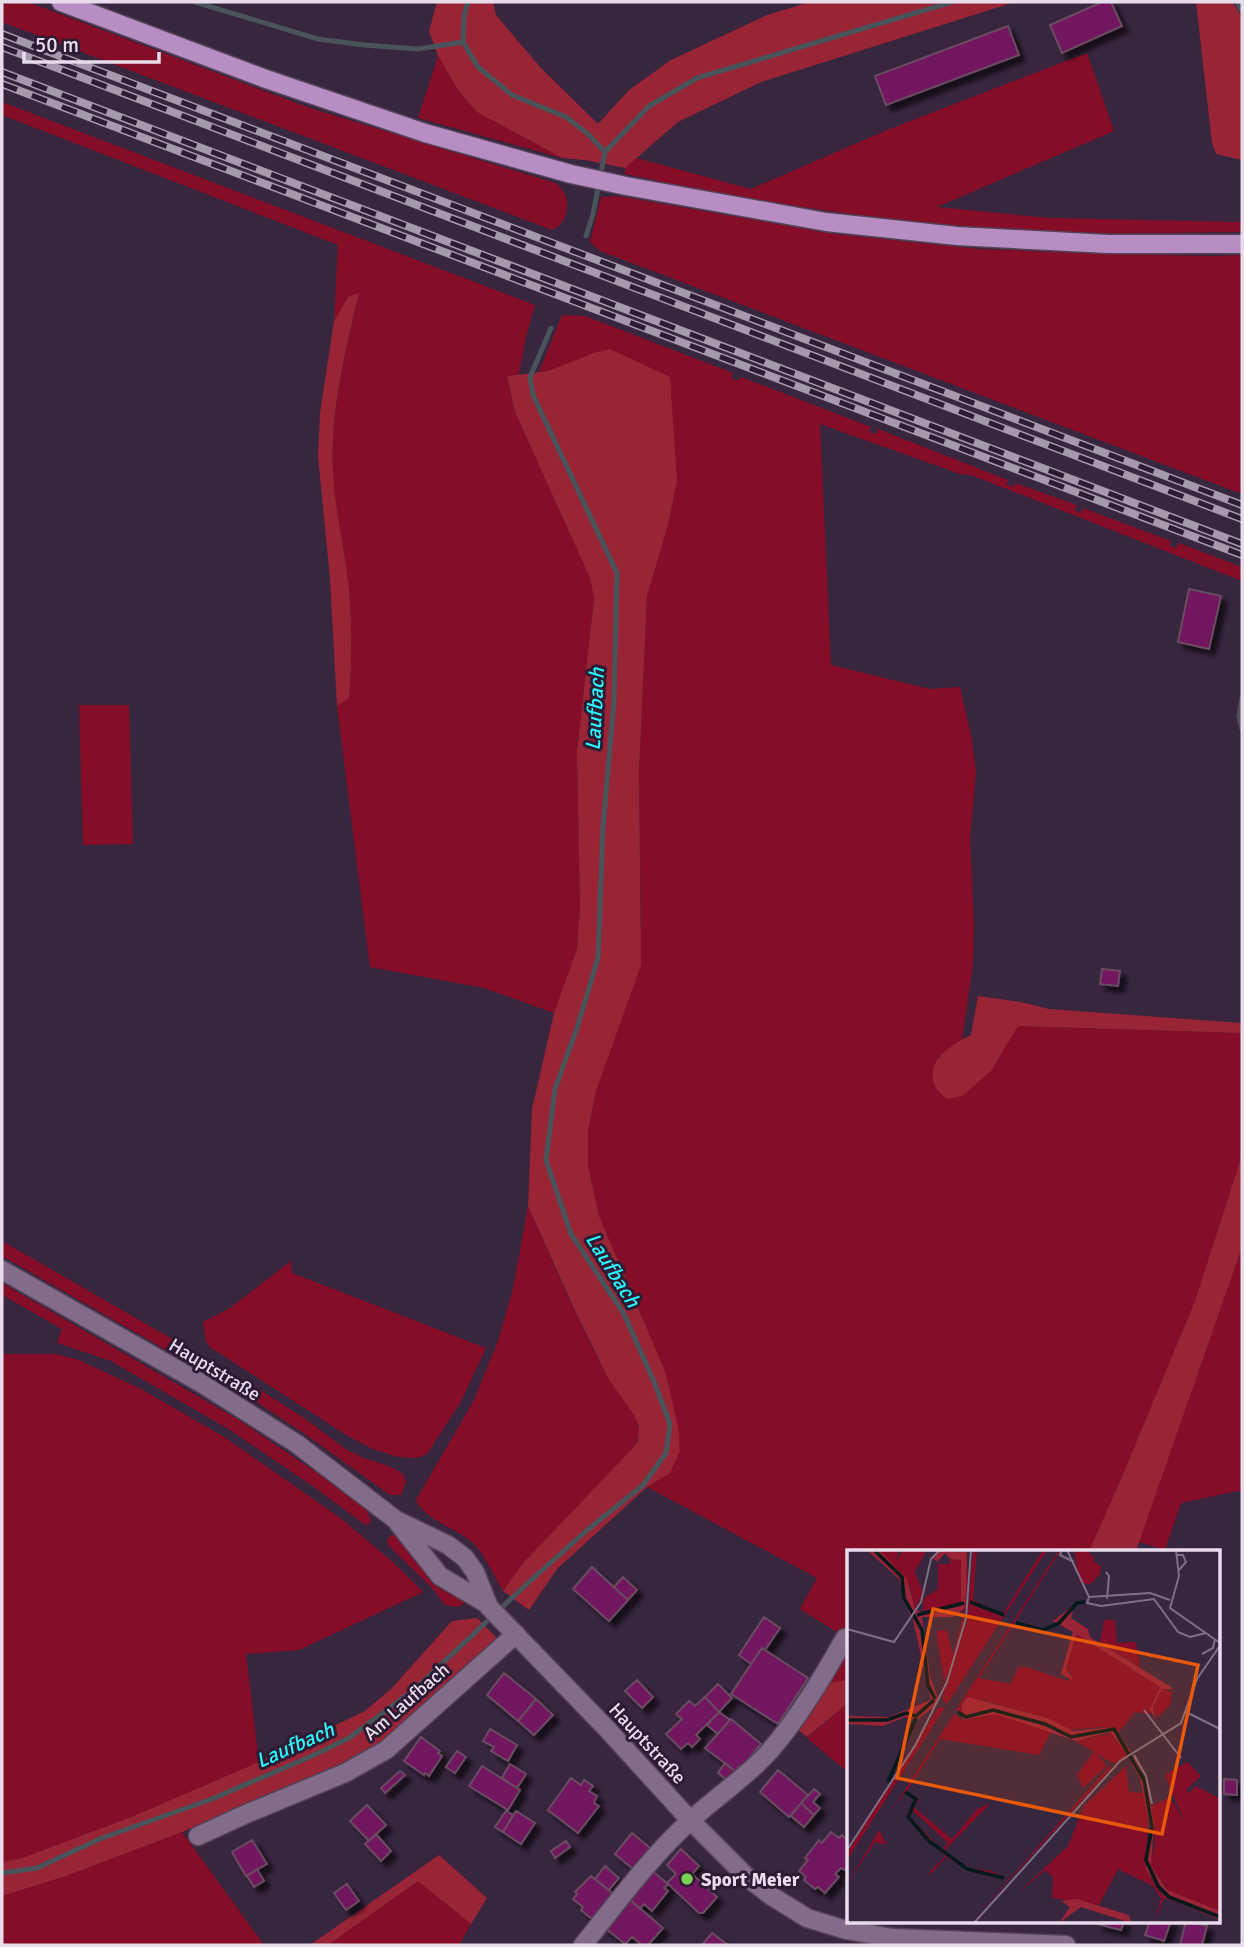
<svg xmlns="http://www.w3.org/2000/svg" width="1244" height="1947" viewBox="0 0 1244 1947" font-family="Signika,sans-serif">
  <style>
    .green { fill: #850d27 }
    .forest { fill: #992436 }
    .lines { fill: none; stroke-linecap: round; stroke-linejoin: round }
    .stream { stroke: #48545a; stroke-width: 5 }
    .building { fill: #71125f; stroke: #6a4c61; stroke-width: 2; filter: url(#shadow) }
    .minor-casing { stroke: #544358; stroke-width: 21 }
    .major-casing { stroke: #544358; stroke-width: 21 }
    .minor { stroke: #826c89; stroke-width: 18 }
    .major { stroke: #b78dc4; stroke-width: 18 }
    .rail-casing { stroke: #a799ac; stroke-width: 8 }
    .rail { stroke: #2d1b33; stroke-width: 5; stroke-dasharray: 16; stroke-linecap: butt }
    .poi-dot { fill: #7ad157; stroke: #2d1b33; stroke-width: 2.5 }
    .labels { text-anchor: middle; stroke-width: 6; stroke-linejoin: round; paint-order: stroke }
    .street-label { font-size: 19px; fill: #e9dded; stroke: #2d1b33 }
    .poi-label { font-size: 19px; font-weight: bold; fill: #e9dded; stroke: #2d1b33; text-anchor: start }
    .water-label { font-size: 21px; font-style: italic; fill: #2af6fc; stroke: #2d1b33 }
    .inset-river { fill: none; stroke: #031a1b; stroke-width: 3.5 }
    .inset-road { fill: none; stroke: #7f6f84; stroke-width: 2 }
    .view { fill: #e8590c; fill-opacity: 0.15; stroke: #e8590c; stroke-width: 3.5 }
    .inset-edge { fill: none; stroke: #e9dded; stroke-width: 3.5 }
  </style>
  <defs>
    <filter id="shadow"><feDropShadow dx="6" dy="6" stdDeviation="2" flood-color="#0009"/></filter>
  </defs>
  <rect width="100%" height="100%" fill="#38253e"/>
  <!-- green -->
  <path class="green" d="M2,2H28L310,108L555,183C572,193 571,222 552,230L2,22Z
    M1087,53L1114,131L937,207L1050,218L1242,222V232C1195,232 1147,234 1099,233C940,230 781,208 625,174V168L636,158L751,189L887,130Z
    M438,56L458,90L477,112L562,158L418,118Z
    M2,102L535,305L526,337L519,374L507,377L515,412L590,578L594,598L577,752L580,907L577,949L554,1013L484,988L370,967L337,706L349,698C352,662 352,627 349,591C346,552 335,513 333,474C330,413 345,353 359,294L348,297L334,321L338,245L2,115Z
    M618,196L835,234L979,249L1110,254L1213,256L1242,255V494L600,251L590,242L601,197Z
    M562,315L585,316L733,373L731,378L737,381L741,377L871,427L869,432L876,434L878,429L1008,480L1007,485L1013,487L1015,483L1077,505L1075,510L1081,513L1083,508L1171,541L1170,546L1176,548L1179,543L1242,567V581L971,475L960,474L820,424L831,665L930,689L960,687L972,740L976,773L970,838L974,923L973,965L962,1039L938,1057L991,1071L1018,1026L1242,1033V1155L1195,1301L1121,1479L1089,1551L848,1552V1680L827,1683L848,1639L800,1609L817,1578L647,1487L670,1473L665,1371L599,1216L588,1166V1130L596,1091L641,927L639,772L647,596L668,525L677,481L610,349C586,355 563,370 539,372Z
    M79,705H129L133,844L83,845Z
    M528,1206C553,1262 577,1320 606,1374C615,1391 634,1406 638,1425C641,1434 637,1442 631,1450L524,1562L503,1591C495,1577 487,1560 477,1547C462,1529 425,1522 416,1500L474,1400L498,1341L513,1289Z
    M2,1241L254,1386L304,1418L347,1450L366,1459L386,1465L399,1471L404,1476L406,1482L401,1495H390L308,1436L252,1399L2,1256Z
    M1242,1247V1490L1181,1503L1165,1550L1139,1542Z
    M291,1261L292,1273L486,1348L460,1403L427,1454L417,1458L398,1457L373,1449L348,1436L210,1347L206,1341L203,1322L230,1308Z
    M2,1283L239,1420L320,1475L367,1510L371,1521L368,1525L364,1524L314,1487L230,1430L111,1361L57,1343L62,1329L2,1295Z
    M2,1354H55L79,1360L141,1389L224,1437L339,1517L394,1563L423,1592L299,1650L246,1654L259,1762L131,1817L22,1858L2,1862Z
    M395,1535L469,1602L457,1607L445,1605L434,1590L388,1545L387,1540L390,1536Z
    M848,1703V1772L807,1738Z
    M182,1832L264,1945H2V1896L66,1876Z
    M418,1881L471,1924L459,1945H328Z"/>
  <!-- forest -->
  <path class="forest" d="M437,2H493L496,15L541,68L598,124L629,90L671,60L767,15L810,2H1015L761,82L678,122L625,168L585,160L562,158L477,112L458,90L438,56L429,31Z
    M1196,2H1233L1242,18V160L1216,154L1212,143Z
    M359,293C345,352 330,412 333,473C335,513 346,552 349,591C352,627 352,662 349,698L337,706L330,579L318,456L320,413L334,321L348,297Z
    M610,349L670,377L677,481L668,525L647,596L639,772L641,965L596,1091L588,1130V1166L599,1216L665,1371L678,1426L680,1451L670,1473L647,1487L557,1569L529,1610L503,1591L524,1562L631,1450L638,1441L639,1426L634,1415L608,1378L577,1315L528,1206L532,1109L554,1013L577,949L580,907L577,752L594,598L590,578L515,412L507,376L548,371L594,353Z
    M978,996L1021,1002L1049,1009L1242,1023V1033L1018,1026L991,1071L962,1096L947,1099C943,1095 937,1091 935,1086C924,1061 951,1045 971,1035Z
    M1242,1155V1247L1136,1551H1089L1121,1479L1195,1301Z
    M477,1618L497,1638L386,1738L338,1768L182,1832L66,1876L2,1896V1862L22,1858L131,1817L259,1762L365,1711L392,1688L452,1621Z
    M848,1680V1703L807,1737L793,1726L827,1683Z
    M439,1855L487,1898L471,1924L418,1881L328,1945H310Z"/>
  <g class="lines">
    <!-- stream -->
    <path class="stream" d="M195,2L318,39L364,45L418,49L463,42
      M468,2L464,15L463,42L478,67L512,95L566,117L588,134L605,152
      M1237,2L1242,11
      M605,152L649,106L697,78L952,2
      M586,236L593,214L605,152
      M1242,698L1239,716L1242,729
      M2,1873L37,1868L102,1838L212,1799L314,1755L349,1738L415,1689L530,1581L586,1531L643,1485L666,1453L670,1424L655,1384L624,1314L571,1234L546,1160L555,1089L577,1028L598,958L603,827L614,701L617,573L533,395L530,377L551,328"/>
  </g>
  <!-- building -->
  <path class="building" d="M1102,2H1111L1122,26L1062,53L1050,25Z
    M1008,26L1019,55L886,105L875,76Z
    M1189,589L1221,596L1209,649L1178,642Z
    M1102,969L1120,971L1118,986L1100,984Z
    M592,1567L628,1600L609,1621L573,1589Z
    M623,1577L637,1590L628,1600L614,1587Z
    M764,1617L780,1628L765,1650L762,1648L751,1664L739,1655Z
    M762,1648L808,1678L778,1724L731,1694Z
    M504,1673L536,1699L518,1721L487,1695Z
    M637,1680L653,1697L642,1708L625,1691Z
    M718,1684L732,1698L719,1712L705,1697Z
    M705,1697L719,1712L696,1735L700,1739L692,1747L688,1743L681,1749L666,1734L682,1719L676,1714L689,1701L695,1706Z
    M536,1699L553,1715L534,1735L518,1721Z
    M719,1712L730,1720L718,1734L707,1725Z
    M731,1719L761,1744L741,1768L739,1766L735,1771L705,1748Z
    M490,1729L517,1745L508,1761L491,1751L494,1747L483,1741Z
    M421,1737L440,1751L438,1753L442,1756L429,1776L425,1773L424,1775L404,1761Z
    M457,1751L466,1757L455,1773L446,1767Z
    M725,1763L735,1771L728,1781L718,1773Z
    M510,1764L526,1774L517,1788L502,1778Z
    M482,1766L520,1790L508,1810L469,1786Z
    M778,1770L808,1795L789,1817L760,1792Z
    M400,1771L405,1775L385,1793L381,1788Z
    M571,1778L581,1785L584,1780L593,1786L589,1791L597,1796L594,1803L599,1806L578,1833L548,1810Z
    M1224,1779L1237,1780V1795L1224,1794Z
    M814,1789L820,1794L813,1802L820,1808L814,1815L801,1803Z
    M801,1803L814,1815L804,1827L791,1816Z
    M367,1805L386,1825L369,1841L350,1821Z
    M506,1811L513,1815L503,1832L495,1827Z
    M516,1811L535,1823L521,1844L503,1832Z
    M831,1832L839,1838L842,1835L848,1841V1865L845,1870L841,1868L835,1874L839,1877L825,1893L818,1887L815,1889L804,1880L806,1877L799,1871L808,1860L805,1858L819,1840L822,1843Z
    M632,1833L650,1848L633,1869L615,1854Z
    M376,1834L391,1851L381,1861L365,1844Z
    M252,1840L267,1864L246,1876L232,1852Z
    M566,1841L570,1847L555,1858L551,1851Z
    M681,1849L699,1866L692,1874L717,1897L703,1913H699L667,1883L676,1874L667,1865Z
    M605,1866L619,1878L609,1890L595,1879Z
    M257,1869L264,1881L254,1887L247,1876Z
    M651,1870L668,1884L664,1888L668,1891L652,1911L644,1904L640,1909L628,1898Z
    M591,1876L612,1893L592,1919L581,1910L583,1907L573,1899L577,1894L575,1892Z
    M347,1884L359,1901L346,1910L334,1893Z
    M628,1898L663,1928L648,1945H642L632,1937L625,1944L604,1927Z
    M1097,1921H1124L1121,1930L1097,1924Z
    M1150,1921H1171L1164,1941L1145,1935Z
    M1186,1921L1207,1926L1202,1945H1180Z
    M712,1933L728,1945H702Z"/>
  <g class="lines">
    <defs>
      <path id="minor" d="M2,1270L201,1383L297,1444L396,1520L448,1545L465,1558L475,1572L489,1607L607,1729L690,1820L748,1878L770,1895L807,1918L846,1930L893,1938L1066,1945
        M398,1523L440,1576L487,1604
        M198,1836L246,1814L345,1773L386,1750L516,1634
        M583,1945C617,1903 650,1857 691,1820C715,1798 746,1777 768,1753C798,1719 822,1678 845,1638"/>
      <path id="major" d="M61,2L266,79L425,133L571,174L626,186L826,222L957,236L1108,244H1242"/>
    </defs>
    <!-- minor casing -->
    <use href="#minor" class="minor-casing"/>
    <!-- major casing -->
    <use href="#major" class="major-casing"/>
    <!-- minor -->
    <use href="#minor" class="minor"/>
    <!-- major -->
    <use href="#major" class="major"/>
    <defs>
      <path id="rail" d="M2,34L1242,505
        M2,47L1242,519
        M2,72L1242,544
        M2,84L1242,555"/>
    </defs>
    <!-- rail casing -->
    <use href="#rail" class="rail-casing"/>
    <!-- rail -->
    <use href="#rail" class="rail"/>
  </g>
  <!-- markers -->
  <circle class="poi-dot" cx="687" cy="1879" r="7"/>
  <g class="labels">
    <!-- street labels -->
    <g class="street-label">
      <text transform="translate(215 1369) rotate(31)" y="7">Hauptstraße</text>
      <text transform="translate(406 1701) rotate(-41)" y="7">Am Laufbach</text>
      <text transform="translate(648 1743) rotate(47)" y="7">Hauptstraße</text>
    </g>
    <!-- poi labels -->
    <g class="poi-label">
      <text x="701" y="1886">Sport Meier</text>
    </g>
    <!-- water labels -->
    <g class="water-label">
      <text transform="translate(595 709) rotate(-87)" y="7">Laufbach</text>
      <text transform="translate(613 1270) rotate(58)" y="7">Laufbach</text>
      <text transform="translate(295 1745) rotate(-24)" y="7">Laufbach</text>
    </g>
  </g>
  <!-- overview -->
  <g transform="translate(847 1550)">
    <rect width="373" height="373" fill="#38253e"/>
    <path d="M32,0H52L49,11L56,0H80L68,21L76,43L68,59L62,34ZM130,0L126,50L155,65L196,0H200L100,154L95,149L120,70L126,2ZM212,0H214L132,128L164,134L171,117H179L221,131L224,124L219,119L229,84L313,137L303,164L288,162L271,183L256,177L221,180L200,168L135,150L115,155L116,165L109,160ZM227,0L241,1L246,8L249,4L246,11L254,16L253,24L244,34L233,33ZM120,2L121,33L118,64L109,104L91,148L97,131L89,81L100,80L106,105L116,66ZM103,9L114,10V53L76,61V49L91,39V14H103ZM257,70H268L270,93L289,92L293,117L253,93ZM315,138L325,142L323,155L310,168L306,159ZM96,157L97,159L0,310V303L91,158ZM107,164L116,170L149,164L204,182L192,205L93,189L60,241L72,250L67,257L105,289L130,259L144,253L96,302L120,318L145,321L159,329L119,319L99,307L86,322L79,326L98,306L59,265L68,250L57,243L42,264ZM65,260L101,293L95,300L62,266ZM264,183L282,207L267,214L229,191ZM247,201L260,216L236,238L230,225ZM340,212L354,226L339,240L342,243L349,236L373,249V361L323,343L303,314L308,293L304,256L323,247L337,272L318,225ZM262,216L265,218L123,373L257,222ZM279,216L282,242L297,243L301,262L299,320L315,345L339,356L317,348L307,373L314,349L306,336L271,319L252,355L205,348L206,328L199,320L170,344L221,296L237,256ZM32,280L40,295L28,292L0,334Z" fill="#850d27" fill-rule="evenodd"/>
    <path d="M20,0H32L60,29L68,59L63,66L52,29ZM95,0L120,2L119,45L117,59L106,67H75L83,127L91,148L88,156L70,170L58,167L36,176L0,174V166L41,167L84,150L65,66L70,60L76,63L114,56V10L103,9L98,3L90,12L86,8ZM227,55L224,68L241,79L243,87L327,139H315L306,157L308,170L303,159L313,137L229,84L219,119L227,131L214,124L226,82L206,71ZM121,147L200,168L226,181L267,177L284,202L281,205L263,182L229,191L149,164L116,170L115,155ZM287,207L300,233L307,273L304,316L320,340L373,361V370L318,347L299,320L303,278L293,228L284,213ZM230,349L282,365L284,373L234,357L212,373L223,357L214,351Z" fill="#992436"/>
    <path class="inset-river" d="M27,0L55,27L57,48L75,80L81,135L88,149M123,52L157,65M70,65L117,53M169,73L196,80L212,73L230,53L238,52M111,162L119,167L146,160L198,174L224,187L267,179L297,230L305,277L299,310L311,336L322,347L373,367M0,170H40L59,163L69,166L87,150M41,232L69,168M58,242L69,249L61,267L82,291L120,319L157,328"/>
    <path class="inset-road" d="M215,0L213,5L227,12M220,0L242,47L303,43L323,50M329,0L332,26L323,58L373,93M329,5H336L339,12L332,20M259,22L262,26L260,49M242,47L240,53L254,56L307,49L331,82L343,87L359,83M0,79L47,92L74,52L84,9L93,0M355,104L366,98L368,89M297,160L334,208M339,162L373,179M287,205L299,226L305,254M0,300L69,194L100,132L119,68L124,0M127,373L273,211L334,173L350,129L372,97"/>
    <path class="view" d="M86,59L351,115L315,284L50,228Z"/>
    <rect width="373" height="373" class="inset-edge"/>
  </g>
  <!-- border -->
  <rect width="1244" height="1947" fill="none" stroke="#e9dded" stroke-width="7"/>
  <!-- scale -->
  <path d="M24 52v10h135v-10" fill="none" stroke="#e9dded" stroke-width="3.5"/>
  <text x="35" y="52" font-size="21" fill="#e9dded" stroke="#2d1b33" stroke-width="5" paint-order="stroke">50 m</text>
</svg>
